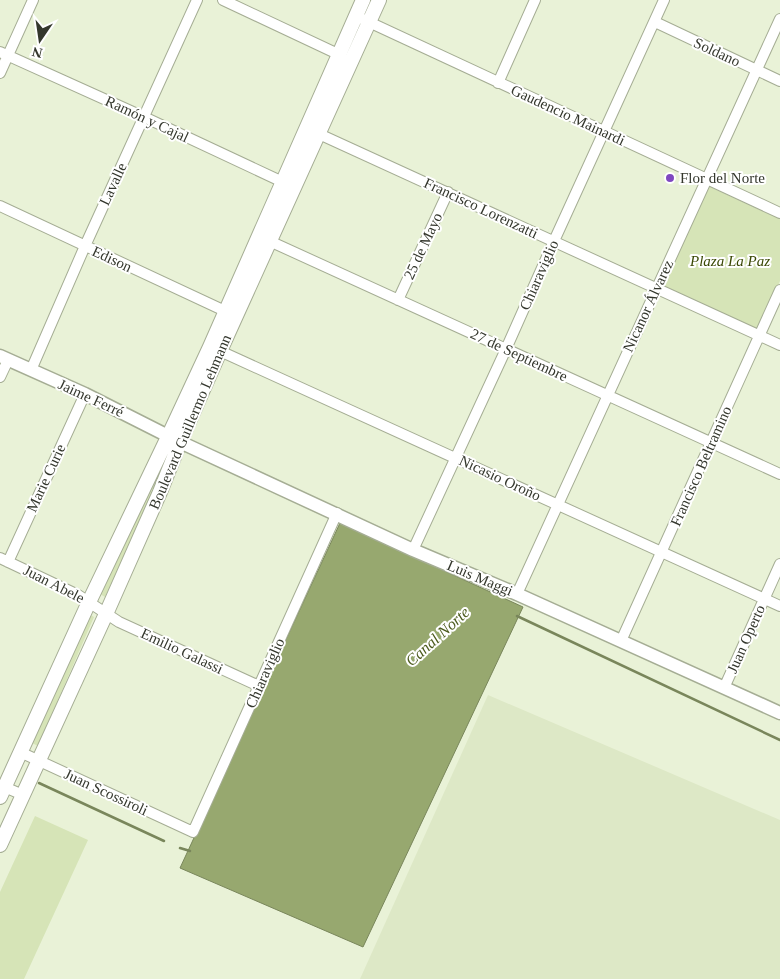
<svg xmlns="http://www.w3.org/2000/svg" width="780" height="979" viewBox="0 0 780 979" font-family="Georgia,serif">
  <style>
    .built { fill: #dde8c6 }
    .green { fill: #d6e4b7 }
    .water { fill: #97a86f; stroke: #79865b }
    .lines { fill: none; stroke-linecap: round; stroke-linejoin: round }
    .stream { stroke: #79865b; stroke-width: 2.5 }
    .minor-casing { stroke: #a5ad94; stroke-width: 12 }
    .tertiary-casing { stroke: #a5ad94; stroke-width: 15 }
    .secondary-casing { stroke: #a5ad94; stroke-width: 16 }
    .minor { stroke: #fff; stroke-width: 10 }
    .tertiary { stroke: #fff; stroke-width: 12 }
    .secondary { stroke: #fff; stroke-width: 14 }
    .poi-dot { fill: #7f48c0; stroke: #fff; stroke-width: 2 }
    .labels { text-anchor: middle; stroke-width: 4; stroke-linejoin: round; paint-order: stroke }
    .street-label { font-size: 15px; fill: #34372d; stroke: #fff }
    .poi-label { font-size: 15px; fill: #34372d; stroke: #fff; text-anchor: start }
    .park-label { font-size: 15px; font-style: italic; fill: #3a4804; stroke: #fff }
    .water-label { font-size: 16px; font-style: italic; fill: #4d5c1e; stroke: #fff }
  </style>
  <rect width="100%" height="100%" fill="#e9f2d7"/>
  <!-- built -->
  <path class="built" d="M488,695L780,820V979H360Z"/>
  <!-- green -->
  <path class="green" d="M708,186L780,219V281L758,330L662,287Z
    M165,452L171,454L105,597L100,594Z
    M89,614L94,617L38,746L32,743Z
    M35,816L88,840L24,979H0V892Z"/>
  <!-- water -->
  <path class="water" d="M340,523L523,607L363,947L180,868Z"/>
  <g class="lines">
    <!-- stream -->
    <path class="stream" d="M517,616L780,740
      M39,783L164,841
      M180,848L190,851"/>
    <defs>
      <path id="minor" d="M223,0L340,55
        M356,16L780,213
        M655,22L780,81
        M0,52L144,117L287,184
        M0,73L33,0
        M498,83L535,0
        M319,134L780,345
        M0,206L225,311
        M265,239L780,474
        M398,300L448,192
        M220,351L780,606
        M31,370L85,246L197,0
        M0,377L8,360
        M413,550L506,349L554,241L664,0
        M0,558L78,595L119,622L259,686
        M8,562L85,394
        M517,594L780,19
        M621,641L780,290
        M724,688L780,564
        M20,752L193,832L337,513
        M0,785L23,795"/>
      <path id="tertiary" d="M0,356L85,394L180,442L413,550L517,594L780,713"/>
      <path id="secondary" d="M0,797L89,602L169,435L210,347L363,0
        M0,845L106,614L160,492L180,442L220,351L379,0"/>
    </defs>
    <!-- minor casing -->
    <use href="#minor" class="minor-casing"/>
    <!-- tertiary casing -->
    <use href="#tertiary" class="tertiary-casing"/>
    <!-- secondary casing -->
    <use href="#secondary" class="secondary-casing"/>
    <!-- minor -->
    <use href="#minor" class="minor"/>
    <!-- tertiary -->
    <use href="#tertiary" class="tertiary"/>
    <!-- secondary -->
    <use href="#secondary" class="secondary"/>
  </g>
  <!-- markers -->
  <circle class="poi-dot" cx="670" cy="178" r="5"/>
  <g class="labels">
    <!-- street labels -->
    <g class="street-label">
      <text transform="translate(717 52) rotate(25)" y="5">Soldano</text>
      <text transform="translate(568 115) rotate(25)" y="5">Gaudencio Mainardi</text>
      <text transform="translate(147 119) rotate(25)" y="5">Ramón y Cajal</text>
      <text transform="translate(113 184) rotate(-65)" y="5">Lavalle</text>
      <text transform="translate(481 208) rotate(25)" y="5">Francisco Lorenzatti</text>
      <text transform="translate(423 246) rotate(-65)" y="5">25 de Mayo</text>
      <text transform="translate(112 259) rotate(25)" y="5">Edison</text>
      <text transform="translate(539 275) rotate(-66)" y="5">Chiaraviglio</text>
      <text transform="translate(648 306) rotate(-65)" y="5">Nicanor Álvarez</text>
      <text transform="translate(519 355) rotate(25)" y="5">27 de Septiembre</text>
      <text transform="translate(91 398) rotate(25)" y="5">Jaime Ferré</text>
      <text transform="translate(190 422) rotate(-67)" y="5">Boulevard Guillermo Lehmann</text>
      <text transform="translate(701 466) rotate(-66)" y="5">Francisco Beltramino</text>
      <text transform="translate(46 478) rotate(-65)" y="5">Marie Curie</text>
      <text transform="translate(500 478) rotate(25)" y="5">Nicasio Oroño</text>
      <text transform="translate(480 578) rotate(23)" y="5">Luis Maggi</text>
      <text transform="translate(54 584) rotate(27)" y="5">Juan Abele</text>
      <text transform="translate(746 639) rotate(-66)" y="5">Juan Operto</text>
      <text transform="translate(182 651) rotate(25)" y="5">Emilio Galassi</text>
      <text transform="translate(265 673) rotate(-66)" y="5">Chiaraviglio</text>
      <text transform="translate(106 792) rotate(25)" y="5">Juan Scossiroli</text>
    </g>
    <!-- poi labels -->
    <g class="poi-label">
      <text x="680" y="183">Flor del Norte</text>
    </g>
    <!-- park labels -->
    <g class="park-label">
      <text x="730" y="266">Plaza La Paz</text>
    </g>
    <!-- water labels -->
    <g class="water-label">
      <text transform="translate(437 636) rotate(-42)" y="6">Canal Norte</text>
    </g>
  </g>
  <!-- north arrow -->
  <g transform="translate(40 40) rotate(193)" stroke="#ffffff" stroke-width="4" paint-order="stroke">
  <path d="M0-4L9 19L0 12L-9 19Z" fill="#34372d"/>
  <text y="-8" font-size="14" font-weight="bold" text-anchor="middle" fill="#34372d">N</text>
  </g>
</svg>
